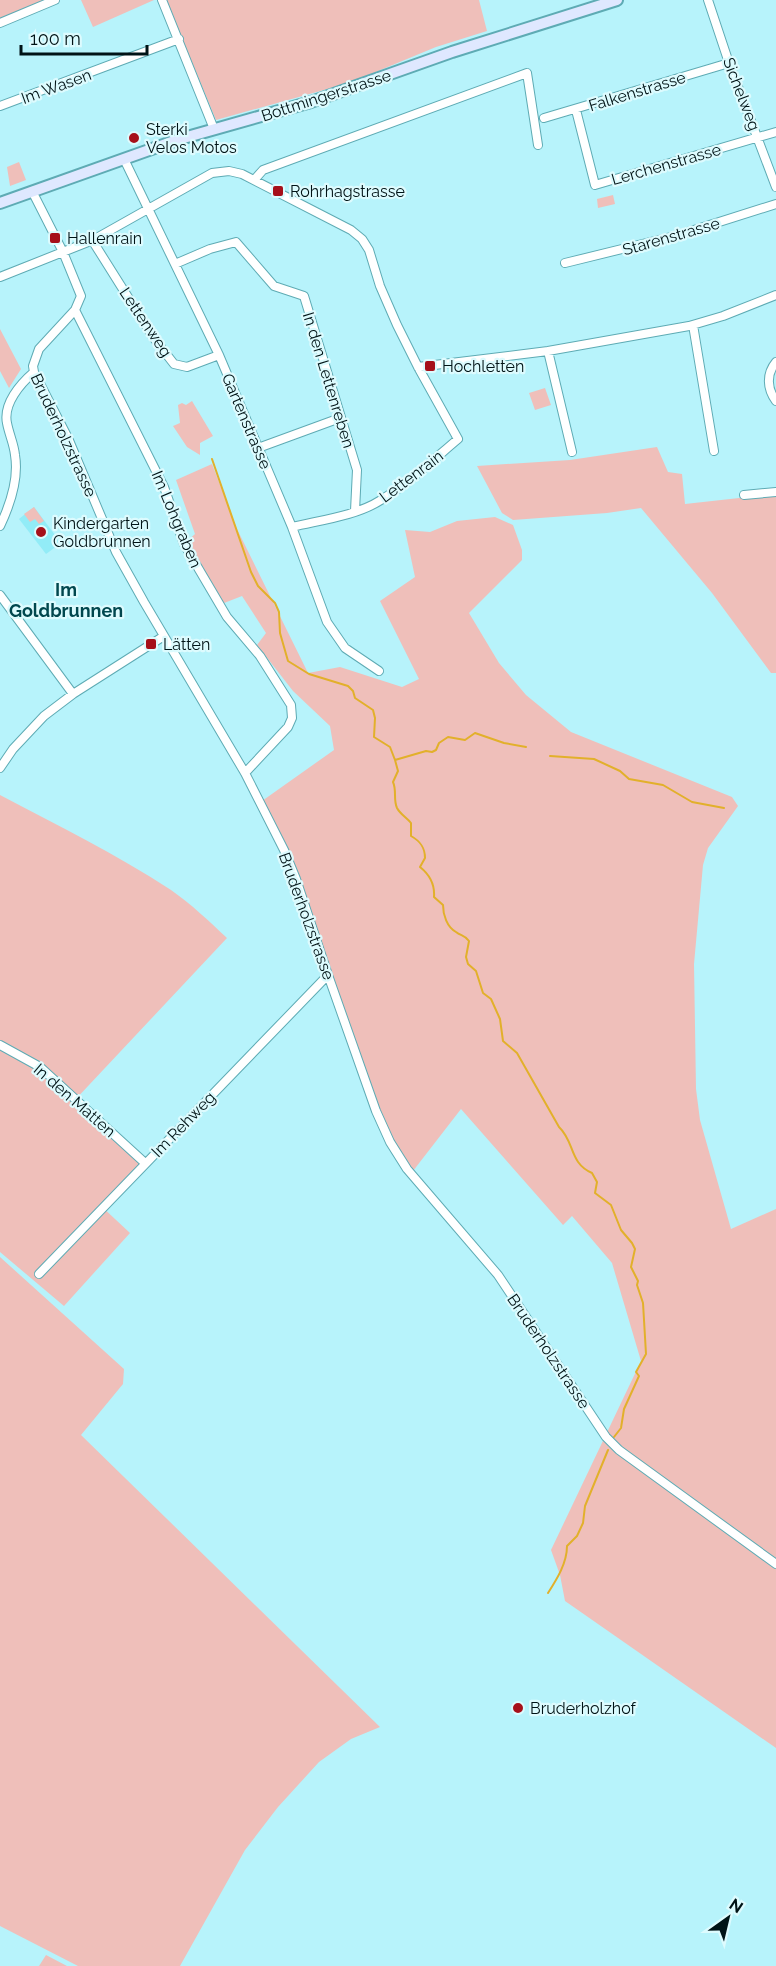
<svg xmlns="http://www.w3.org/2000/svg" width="776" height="1966" viewBox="0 0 776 1966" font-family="Raleway,sans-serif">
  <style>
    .built { fill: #92ecf7 }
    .green { fill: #efbfba }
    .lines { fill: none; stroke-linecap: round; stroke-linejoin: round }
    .stream { stroke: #e2b02b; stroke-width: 2 }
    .street-casing { stroke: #5eabb4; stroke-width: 10 }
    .secondary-casing { stroke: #5eabb4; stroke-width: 14 }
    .street { stroke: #fff; stroke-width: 8 }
    .secondary { stroke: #dfe8ff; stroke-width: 10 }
    .poi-dot { fill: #a6101a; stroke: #ddfbfe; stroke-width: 2 }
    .labels { text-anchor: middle; stroke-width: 4.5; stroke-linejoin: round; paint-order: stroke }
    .street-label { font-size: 16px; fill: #001316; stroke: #ddfbfe }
    .poi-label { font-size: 16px; fill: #001316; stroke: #ddfbfe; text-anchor: start }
    .neighbourhood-label { font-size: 18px; font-weight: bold; fill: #01474e; stroke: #ddfbfe }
  </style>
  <rect width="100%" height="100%" fill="#b7f3fb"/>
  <!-- built -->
  <path class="built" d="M34,507L61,543L46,554L19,519Z"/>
  <!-- green -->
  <path class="green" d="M0,0H45L0,19Z
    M81,0H154L93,27Z
    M166,0H479L487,31L436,47L349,83L216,120Z
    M19,162L26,180L10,186L7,167Z
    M613,195L615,204L598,208L597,199Z
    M0,329L21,369L9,388L0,371Z
    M545,388L551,405L535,410L529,393Z
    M192,401L213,436L200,443V455L187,447L173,426L180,423L178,405L182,403L186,405Z
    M657,447L668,472L682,474L685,504L776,494V673H771L712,593L641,508L607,513L513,520L502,513L477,466L570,460Z
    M212,464L237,529L308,673L340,667L402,687L419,679L380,601L415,577L405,530L430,532L457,521L495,517L513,525L522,550V560L469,613L499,663L526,695L571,732L732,797L738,806L708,848L703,865L694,964L696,1089L700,1120L731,1229L776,1209V1748L565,1601L560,1575L551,1550L641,1361L612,1263L572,1216L563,1225L461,1109L413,1171L401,1156L384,1125L337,992L303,888L262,801L334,750L330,726L293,691L257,645L266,633L242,596L219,605L184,544L195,534L176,480Z
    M34,507L44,521L39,524L35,519L30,522L24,514Z
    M0,795C57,825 116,854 171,890C191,904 209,921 227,938L74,1101L141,1162L100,1205L130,1233L64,1306L0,1252Z
    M0,1257L124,1369L123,1384L81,1435L380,1727L351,1739L319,1762L278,1807L245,1850L180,1966H78L0,1926Z
    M46,1955L67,1966H39Z"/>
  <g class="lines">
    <!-- stream -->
    <path class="stream" d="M212,459L251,572L258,586L275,603L279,612L280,633L288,661L309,674L348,686L353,691L355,698L373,710L375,718L374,737L390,747L395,760L398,771L393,782C397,791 393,799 397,808C400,814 407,818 411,823V836C420,841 425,847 425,858L420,867C430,875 435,884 434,897L443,905C443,915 447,927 456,932C461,936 465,935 469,941L466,957L468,964L476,971L483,993L491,999L500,1019L503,1041L517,1053L559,1127C575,1142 569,1163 592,1173L597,1182L595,1193L611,1205L621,1230L632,1243L635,1249L631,1267L638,1281L637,1285L643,1303L646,1354L636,1372L639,1376L624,1409L621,1428L614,1437
      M550,756L594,759L620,771L629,779L663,785L692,802L724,808
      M395,760L426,751L432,752L436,750L439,743L448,737L465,740L475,733L504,743L526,747
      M548,1593C557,1579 567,1563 567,1546L577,1536L583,1523L585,1506L608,1450"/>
    <defs>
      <path id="street" d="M162,0L214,129
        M708,0L729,63L776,187
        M0,23L55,0
        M0,106L179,39
        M576,110L595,185L776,132
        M544,118L729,63
        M124,159L219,355L292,527L327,622L345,648L379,671
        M255,179L263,170L527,73L538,145
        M32,191L63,252L81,296L75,310L39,349L33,366L34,372L68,438L116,552L144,602L245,773L284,850L296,879L328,975L376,1111L390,1142L407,1169L498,1275L606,1437L619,1450L776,1564
        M92,240L153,337L174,364L187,367L219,355
        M565,263L675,236L776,204
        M175,264L210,249L236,242L274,286L304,296L357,470L355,511
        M0,277L93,240L212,173L229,171L242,174L351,230L362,239L369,250L380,286L397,325L418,367L458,439C433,460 409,483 381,500C356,516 321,520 292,527
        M75,310L164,487L184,544L227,617L260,656L291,705L292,718L288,727L245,773
        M693,325L714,451
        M548,351L572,452
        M776,362C766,374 767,389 776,401
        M418,367L548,351L689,326L723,316L776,295
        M258,448L340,418
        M744,495L776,492
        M0,526C10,505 19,479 15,455C14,444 9,434 7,423C3,404 20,384 34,372
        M0,595L73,694
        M0,768L13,749L44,716L73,694L164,636
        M0,1045L40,1067L145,1163
        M39,1274L328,975"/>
      <path id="secondary" d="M0,203L180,139L311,102L452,52L617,0"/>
    </defs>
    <!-- street casing -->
    <use href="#street" class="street-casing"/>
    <!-- secondary casing -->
    <use href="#secondary" class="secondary-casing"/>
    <!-- street -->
    <use href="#street" class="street"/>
    <!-- secondary -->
    <use href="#secondary" class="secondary"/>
  </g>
  <!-- markers -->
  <g class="poi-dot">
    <circle cx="134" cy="138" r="6"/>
    <rect x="272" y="185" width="12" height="12" rx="3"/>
    <rect x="49" y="232" width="12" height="12" rx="3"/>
    <rect x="424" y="360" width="12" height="12" rx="3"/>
    <circle cx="41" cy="532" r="6"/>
    <rect x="145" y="638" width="12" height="12" rx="3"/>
    <circle cx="518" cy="1708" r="6"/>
  </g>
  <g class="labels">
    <!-- street labels -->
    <g class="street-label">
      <text transform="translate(56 86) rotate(-20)" y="6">Im Wasen</text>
      <text transform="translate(637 91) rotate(-17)" y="6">Falkenstrasse</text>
      <text transform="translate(742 94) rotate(69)" y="6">Sichelweg</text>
      <text transform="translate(326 95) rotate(-18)" y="6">Bottmingerstrasse</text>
      <text transform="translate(666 164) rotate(-16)" y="6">Lerchenstrasse</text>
      <text transform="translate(671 236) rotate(-16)" y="6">Starenstrasse</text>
      <text transform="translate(146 322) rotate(56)" y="6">Lettenweg</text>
      <text transform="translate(329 380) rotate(73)" y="6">In den Lettenreben</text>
      <text transform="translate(247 421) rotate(67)" y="6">Gartenstrasse</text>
      <text transform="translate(64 435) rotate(65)" y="6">Bruderholzstrasse</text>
      <text transform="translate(411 476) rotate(-37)" y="6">Lettenrain</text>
      <text transform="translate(177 519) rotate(67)" y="6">Im Lohgraben</text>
      <text transform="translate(307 916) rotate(70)" y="6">Bruderholzstrasse</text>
      <text transform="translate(75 1100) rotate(41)" y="6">In den Matten</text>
      <text transform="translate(183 1124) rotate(-46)" y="6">Im Rehweg</text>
      <text transform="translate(549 1351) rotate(56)" y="6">Bruderholzstrasse</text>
    </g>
    <!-- poi labels -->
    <g class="poi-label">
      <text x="146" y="135">Sterki<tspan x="146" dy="18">Velos Motos</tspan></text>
      <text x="290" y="197">Rohrhagstrasse</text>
      <text x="67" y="244">Hallenrain</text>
      <text x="442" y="372">Hochletten</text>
      <text x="53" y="529">Kindergarten<tspan x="53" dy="18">Goldbrunnen</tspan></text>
      <text x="163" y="650">Lätten</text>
      <text x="530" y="1714">Bruderholzhof</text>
    </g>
    <!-- neighbourhood labels -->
    <g class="neighbourhood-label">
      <text x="66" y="596">Im<tspan x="66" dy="21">Goldbrunnen</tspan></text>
    </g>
  </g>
  <!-- north arrow -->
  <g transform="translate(728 1918) rotate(34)" stroke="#ddfbfe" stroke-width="4.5" paint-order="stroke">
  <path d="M0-4.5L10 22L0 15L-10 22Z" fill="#001316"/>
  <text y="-9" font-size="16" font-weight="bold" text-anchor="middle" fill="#001316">N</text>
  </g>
  <!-- scale -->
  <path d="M21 45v9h126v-9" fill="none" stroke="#001316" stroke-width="3"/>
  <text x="30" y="45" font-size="18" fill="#001316" stroke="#ddfbfe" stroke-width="4.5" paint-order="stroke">100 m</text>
</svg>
